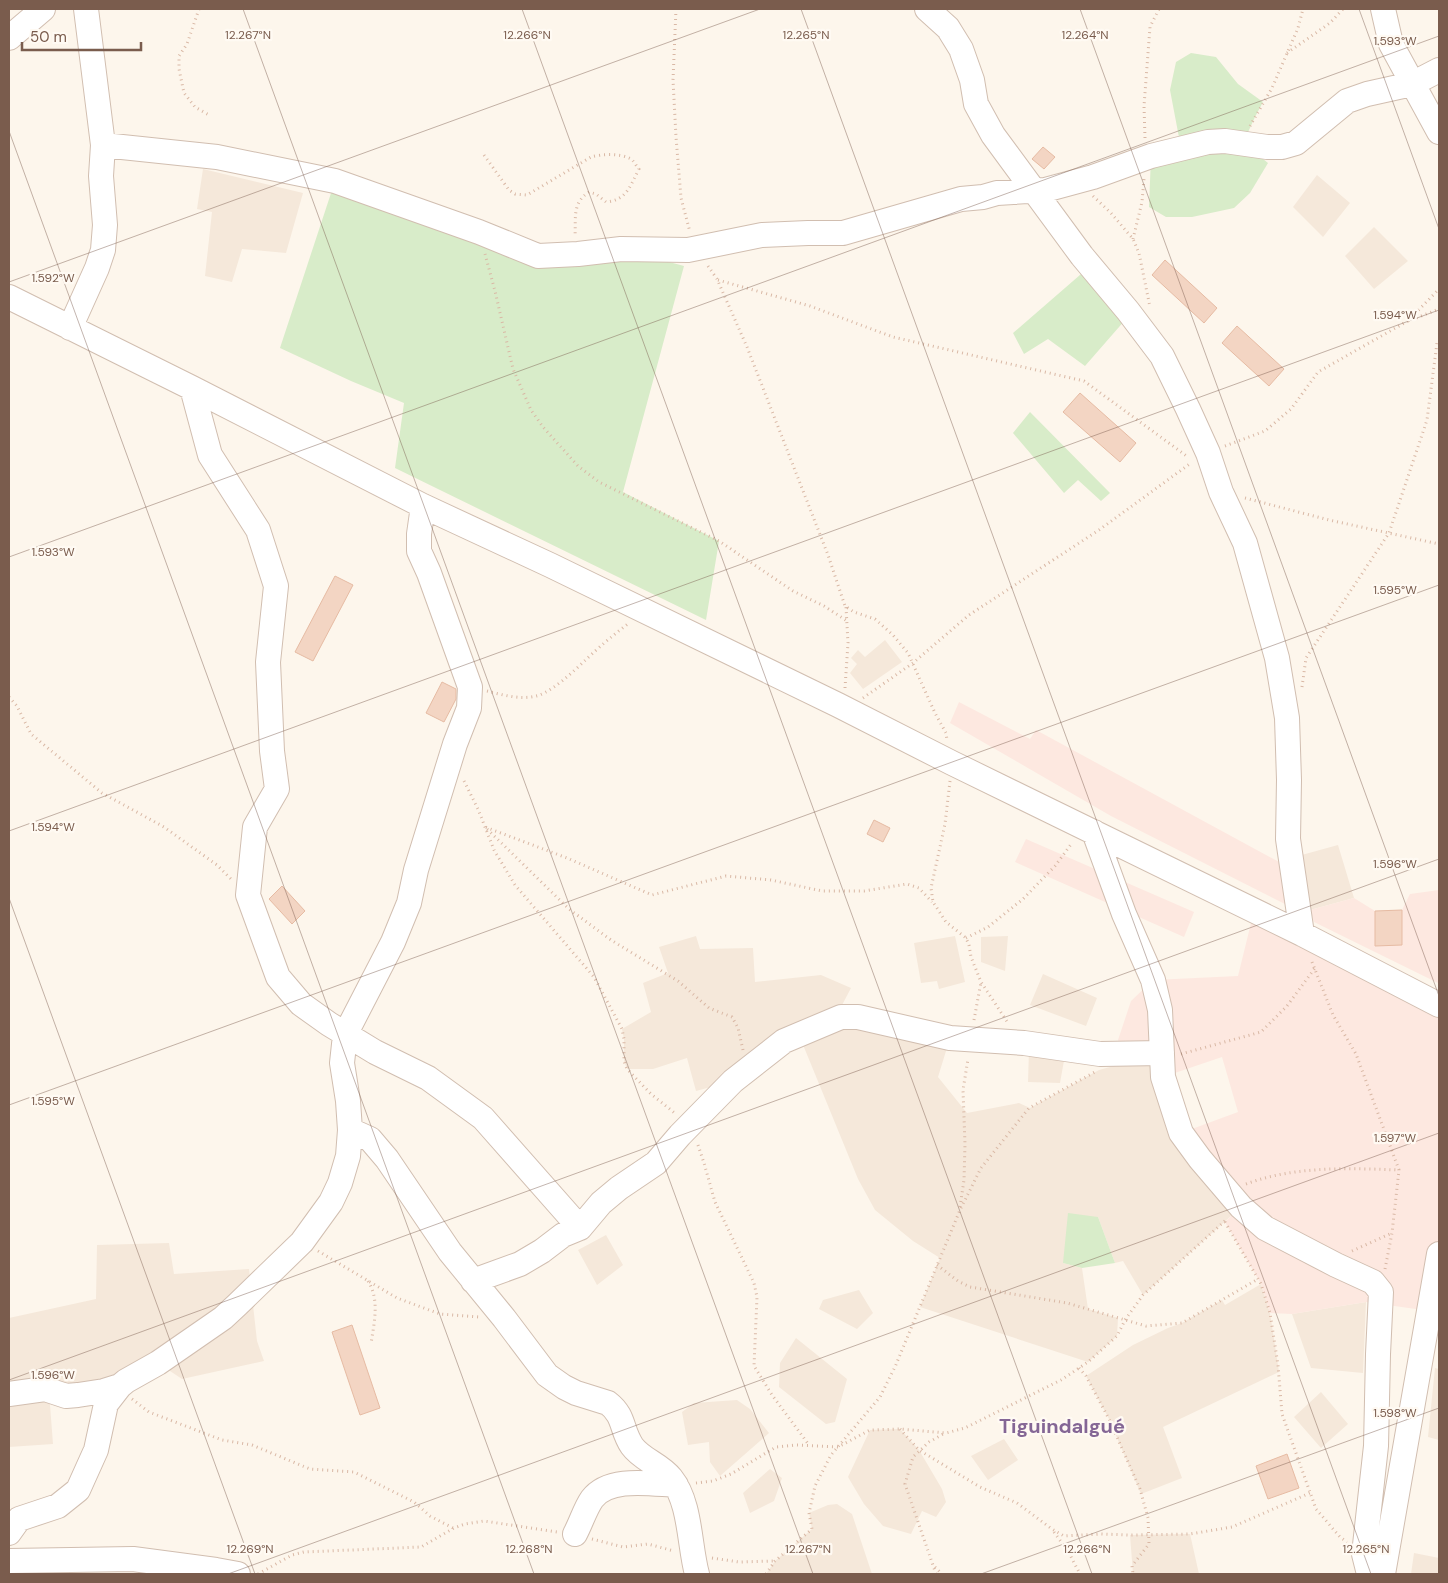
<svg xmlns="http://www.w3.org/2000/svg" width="1448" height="1583" viewBox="0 0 1448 1583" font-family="'DM Sans',sans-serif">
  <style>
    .residential { fill: #f5e8da }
    .commercial { fill: #fde8e0 }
    .green { fill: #d8ecc9 }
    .building { fill: #f3d5c3; stroke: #e6bba3 }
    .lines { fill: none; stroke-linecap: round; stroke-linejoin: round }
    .minor-casing { stroke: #d1beb0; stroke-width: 26 }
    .path { stroke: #d9b8a5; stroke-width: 3; stroke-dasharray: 1 4; stroke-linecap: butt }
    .minor { stroke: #fff; stroke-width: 24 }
    .ticks { fill: none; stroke: #7a5c4d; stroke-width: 1; stroke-opacity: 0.45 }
    .labels { text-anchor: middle; stroke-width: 4.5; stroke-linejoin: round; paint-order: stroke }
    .quarter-label { font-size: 20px; font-weight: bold; fill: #846695; stroke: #fffaf3 }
    .ticks-label { font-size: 12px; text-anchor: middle; fill: #7a5c4d; stroke: #fffaf3; stroke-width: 4.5; stroke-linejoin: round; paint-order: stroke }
  </style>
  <rect width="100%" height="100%" fill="#fdf6ec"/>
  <!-- residential -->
  <path class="residential" d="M203,169L303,193L286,253L242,249L232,282L205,276L212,212L197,209Z
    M1317,175L1350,203L1323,237L1293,207Z
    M1374,227L1408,261L1374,289L1345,256Z
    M885,640L902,662L863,689L850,673L857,664L851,658L858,650L865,657Z
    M1338,845L1354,898L1310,910L1298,856Z
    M696,936L700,949L753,948L755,982L821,975L851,988L841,1007L950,1038L938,1077L967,1113L1019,1103L1030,1108L1099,1070L1162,1053L1181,1133L1241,1207L1143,1295L1123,1261L1115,1263L1098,1217L1063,1263L1082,1268L1088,1309L1118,1318L1117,1336L1088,1362L920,1307L940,1258L913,1241L875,1210L858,1179L799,1035L733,1081L696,1091L687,1058L653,1069H627L624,1061V1039L622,1029L651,1012L643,983L668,973L659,947Z
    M955,936L965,982L939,989L937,981L921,983L914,943Z
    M1008,936L1005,971L981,962V937Z
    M1043,974L1097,998L1086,1026L1030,1005Z
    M1029,1050L1065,1055L1060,1083L1028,1082Z
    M606,1235L623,1265L597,1285L578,1250Z
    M169,1243L174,1274L249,1269L257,1341L264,1361L182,1379L158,1363L136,1379L49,1392L53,1444L9,1447V1318L96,1299L97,1245Z
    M1261,1284L1270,1313L1279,1372L1163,1427L1182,1478L1141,1494L1109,1419L1086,1376L1133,1345L1168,1328L1182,1323L1222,1300L1225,1305Z
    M859,1290L873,1313L857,1329L819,1309L823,1300Z
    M1366,1302L1363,1373L1311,1368L1292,1314Z
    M796,1338L847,1379L835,1422L826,1424L779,1387L780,1363Z
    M1435,1368L1439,1369V1440L1428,1437Z
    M1321,1392L1348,1424L1321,1448L1294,1417Z
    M737,1400L750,1409L769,1433L720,1476L710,1462L709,1442L688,1445L682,1412L694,1403Z
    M900,1429L919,1450L942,1489L946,1502L936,1517L922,1511L911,1534L883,1526L864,1504L848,1477L870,1430Z
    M1004,1439L1018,1460L988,1480L971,1456Z
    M770,1469L782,1478L774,1501L750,1513L743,1493Z
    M837,1504L852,1514L872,1574H766L775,1561L812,1529L809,1513L828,1505Z
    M1190,1534L1199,1574H1133L1130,1535Z
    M1414,1553L1439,1558V1574H1411Z"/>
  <!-- commercial -->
  <path class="commercial" d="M959,702L1030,739L1036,730L1279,862L1288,871L1287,905L1111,816L950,723Z
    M1026,839L1194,912L1184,937L1015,862Z
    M1439,890V979L1438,983L1314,922L1310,910L1354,898L1375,911L1402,910L1410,894Z
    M1254,911L1439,1005V1254L1430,1311L1366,1302L1292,1314L1270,1313L1261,1284L1225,1222L1240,1207L1181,1133L1238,1112L1222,1057L1163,1077L1162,1053L1127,1063L1118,1040L1131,1001L1153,980L1238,976Z"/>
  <!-- green -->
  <path class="green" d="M1191,53L1216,57L1238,84L1263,102L1255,117L1243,143L1268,163L1250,193L1234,208L1192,217H1166L1149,207L1151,156L1181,148L1170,90L1176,62Z
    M335,181L538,256L621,249L684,266L623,492L719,541L706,620L395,468L404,403L351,381L280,348Z
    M1088,268L1126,319L1085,366L1048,339L1024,354L1013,333Z
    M1030,412L1110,493L1101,501L1078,480L1064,493L1013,433Z
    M1068,1213L1098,1217L1115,1263L1082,1268L1063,1263Z"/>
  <!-- building -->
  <path class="building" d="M1043,147L1055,157L1044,169L1032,159Z
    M1165,260L1217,308L1204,323L1152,275Z
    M1237,326L1284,369L1269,386L1222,343Z
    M1080,393L1136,443L1120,462L1063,412Z
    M335,576L353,585L313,661L295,652Z
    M442,682L456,689V699L444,722L426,713Z
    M874,820L890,828L883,842L867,834Z
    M282,886L305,911L292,924L269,899Z
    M1402,910V945L1375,946V911Z
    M352,1325L380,1408L360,1415L332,1332Z
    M1287,1454L1299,1488L1268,1499L1256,1466Z"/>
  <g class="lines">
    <defs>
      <path id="minor" d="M927,9L948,28L961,49L972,80L976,104L993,135L1082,256L1128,311L1162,356L1188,409L1208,453L1221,492L1245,543L1277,658L1287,718L1289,780L1288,839L1302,934
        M1383,9L1391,44L1439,132
        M9,38L43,9
        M103,145L217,157L335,181L479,232L538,256L578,254L621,249L688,250L762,235L808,233H843L961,199L983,197L997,193L1045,190L1093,177L1151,156L1208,142L1225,141L1267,147H1282L1296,143L1347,101L1367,94L1412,84L1439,70
        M9,297L192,388L423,506L550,565L838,705L952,763L1302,934L1439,1005
        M70,328L97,268L103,250L105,225L101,176L103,145L86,9
        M192,388L210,455L258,530L276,586L268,662L272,751L277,789L255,827L248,895L278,977L301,1004L329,1024L375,1052L428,1078L483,1118L580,1228
        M1094,832L1124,914L1153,980L1160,1010L1163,1077L1181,1133L1200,1159L1241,1207L1265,1228L1336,1265L1373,1282L1381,1292L1378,1354L1376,1446L1364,1554L1369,1574
        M350,1130L370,1139L387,1159L450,1252L504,1318L547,1375L564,1387L576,1393L608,1403C625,1416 621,1430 632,1446C642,1460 660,1464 671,1478C691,1503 689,1545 697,1574
        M473,1281L520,1264L542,1251L563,1235L580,1228L601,1203L619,1188L656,1163L680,1135L733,1081L784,1041L841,1017H858L950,1038L1024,1043L1100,1054L1162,1053
        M9,1394L45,1389L66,1396L78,1395L104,1391L120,1386L126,1381L158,1363L223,1318L237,1305L302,1242L331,1202L340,1183L348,1156L350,1130L348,1101L342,1063L345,1035L393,942L409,903L416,870L455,744L469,708L470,687L429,573L419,551V534L423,506
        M9,1533L19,1519L58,1506L78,1490L96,1450L106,1404L120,1386
        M575,1534C581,1523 585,1509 592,1499C609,1476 652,1484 676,1485
        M9,1561L133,1559L216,1570L238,1574
        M1383,1574L1439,1254"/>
    </defs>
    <!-- minor casing -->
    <use href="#minor" class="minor-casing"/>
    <!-- path -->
    <path class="path" d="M199,9L187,44L179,56V69L184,93L195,107L209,115
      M676,9L673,80L676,137L681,198L690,232
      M1287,53L1330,23L1343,9
      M1250,126L1272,88L1298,28L1303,9
      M1145,138L1144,106L1150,27L1159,9
      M484,155L509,190L515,194L527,195L591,157C602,154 620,153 631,159C634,161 636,166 639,169C630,186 627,200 606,202L596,194L589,192C572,203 576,218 575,236
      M1093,196L1111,213L1133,239L1139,253L1150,307
      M1133,239L1142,202L1144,179
      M485,254L495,291L513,369L531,410L543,427L578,466L599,482L719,541L793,591L824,606L847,621
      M708,266L717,279L747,347L828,555L845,606L854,612L875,619L893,635L908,653L935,713L946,733L947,740
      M718,280L810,306L893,337L1084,381L1188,457
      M1408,321L1439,289
      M1225,446L1265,431L1291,409L1318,372L1406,322L1439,309
      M1245,498L1329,520L1439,544
      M1302,687L1306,658L1389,533L1427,420L1437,343L1439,340
      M845,688L848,643L846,607
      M487,691C503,695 520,700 536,696C557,691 585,659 602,645C611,637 620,630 629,623
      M9,697L17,706L31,734L102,793L164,827L217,865L231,879
      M863,698L913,663L969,615L1099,530L1191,463
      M464,781L478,809L494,850L515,885L594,977L622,1029L624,1039V1061L627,1069L651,1094L676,1114
      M950,781L945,824L931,888L933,902L946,922L966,938L969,945L971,957L981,982L1008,1023
      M966,938L988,927L1023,899L1055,866L1072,843
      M1312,962L1333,1015L1356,1054L1399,1170L1392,1233L1385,1269
      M974,1020L981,982
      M743,1050L738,1028L732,1017L709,1008L678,981L611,940L569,909L485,827L567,858L652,895L726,876L771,880L822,891H864L907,884L919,888L932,902
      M1181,1054L1261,1032L1287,1006L1315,968
      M698,1145L704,1163L715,1202L754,1283L757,1297L754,1366L772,1395L809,1445
      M1246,1184C1294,1166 1348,1168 1399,1170
      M960,1207L964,1180L965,1144L963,1090L968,1059
      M1225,1222L1261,1284L1270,1313L1278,1365L1282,1414L1316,1509L1340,1537L1347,1542
      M318,1251L397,1298L440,1314L479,1317
      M1352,1251L1392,1233
      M937,1265L958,1281L970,1287L1067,1303L1146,1326L1182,1323L1258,1279
      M368,1281C380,1300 374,1323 371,1344
      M1079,1368L1086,1376L1109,1419L1140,1489L1148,1518L1149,1544L1132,1566L1133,1574
      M132,1399L149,1412L222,1440L252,1445L310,1469L354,1472L414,1502L430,1516L453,1528
      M900,1429L919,1450L980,1487L1017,1503L1052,1529L1064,1536L1101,1534L1130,1535L1190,1534L1232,1527L1310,1493
      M696,1483L713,1481L731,1474L776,1447L796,1445L838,1447L870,1430L900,1429L946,1433L965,1428L1061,1380L1088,1362L1117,1336L1125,1320L1143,1295L1227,1219
      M1054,1532L1069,1553L1080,1574
      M592,1539L623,1547L648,1544L674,1551
      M712,1558L739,1562L775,1561
      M935,1567L942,1574
      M258,1574L292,1555L304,1552L421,1547L454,1528L465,1524L484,1521L557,1532
      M766,1574L775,1561L812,1529L809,1513L815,1486L831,1455L880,1397L895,1367L960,1210L981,1168L1029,1108L1095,1072
      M936,1574L905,1484L913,1457L929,1442L945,1433"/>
    <!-- minor -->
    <use href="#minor" class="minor"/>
  </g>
  <!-- ticks -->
  <path class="ticks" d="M243,9L813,1574M522,9L1092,1574M801,9L1371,1574M1080,9L1439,996M1359,9L1439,229M9,131L534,1574M9,282L760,9M9,557L1439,36M9,831L1439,310M9,898L255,1574M9,1105L1439,585M9,1380L1439,859M228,1574L1439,1133M981,1574L1439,1408"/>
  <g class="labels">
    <!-- quarter labels -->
    <g class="quarter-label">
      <text x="1062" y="1433">Tiguindalgué</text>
    </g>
  </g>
  <g class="ticks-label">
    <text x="248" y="39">12.267°N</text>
    <text x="527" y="39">12.266°N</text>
    <text x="806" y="39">12.265°N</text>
    <text x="1085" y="39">12.264°N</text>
    <text x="1395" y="45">1.593°W</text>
    <text x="53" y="282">1.592°W</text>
    <text x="1395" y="319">1.594°W</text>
    <text x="53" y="556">1.593°W</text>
    <text x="1395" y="594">1.595°W</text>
    <text x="53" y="831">1.594°W</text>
    <text x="1395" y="868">1.596°W</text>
    <text x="53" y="1105">1.595°W</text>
    <text x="1395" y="1142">1.597°W</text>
    <text x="53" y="1379">1.596°W</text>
    <text x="1395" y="1417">1.598°W</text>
    <text x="250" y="1553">12.269°N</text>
    <text x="529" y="1553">12.268°N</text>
    <text x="808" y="1553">12.267°N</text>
    <text x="1087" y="1553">12.266°N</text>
    <text x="1366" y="1553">12.265°N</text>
  </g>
  <!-- border -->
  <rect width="1448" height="1583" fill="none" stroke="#7a5c4d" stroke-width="20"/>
  <!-- scale -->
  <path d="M22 42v8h119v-8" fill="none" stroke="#7a5c4d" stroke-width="2.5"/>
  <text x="30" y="42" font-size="15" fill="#7a5c4d" stroke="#fffaf3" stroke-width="4" paint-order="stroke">50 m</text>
</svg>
